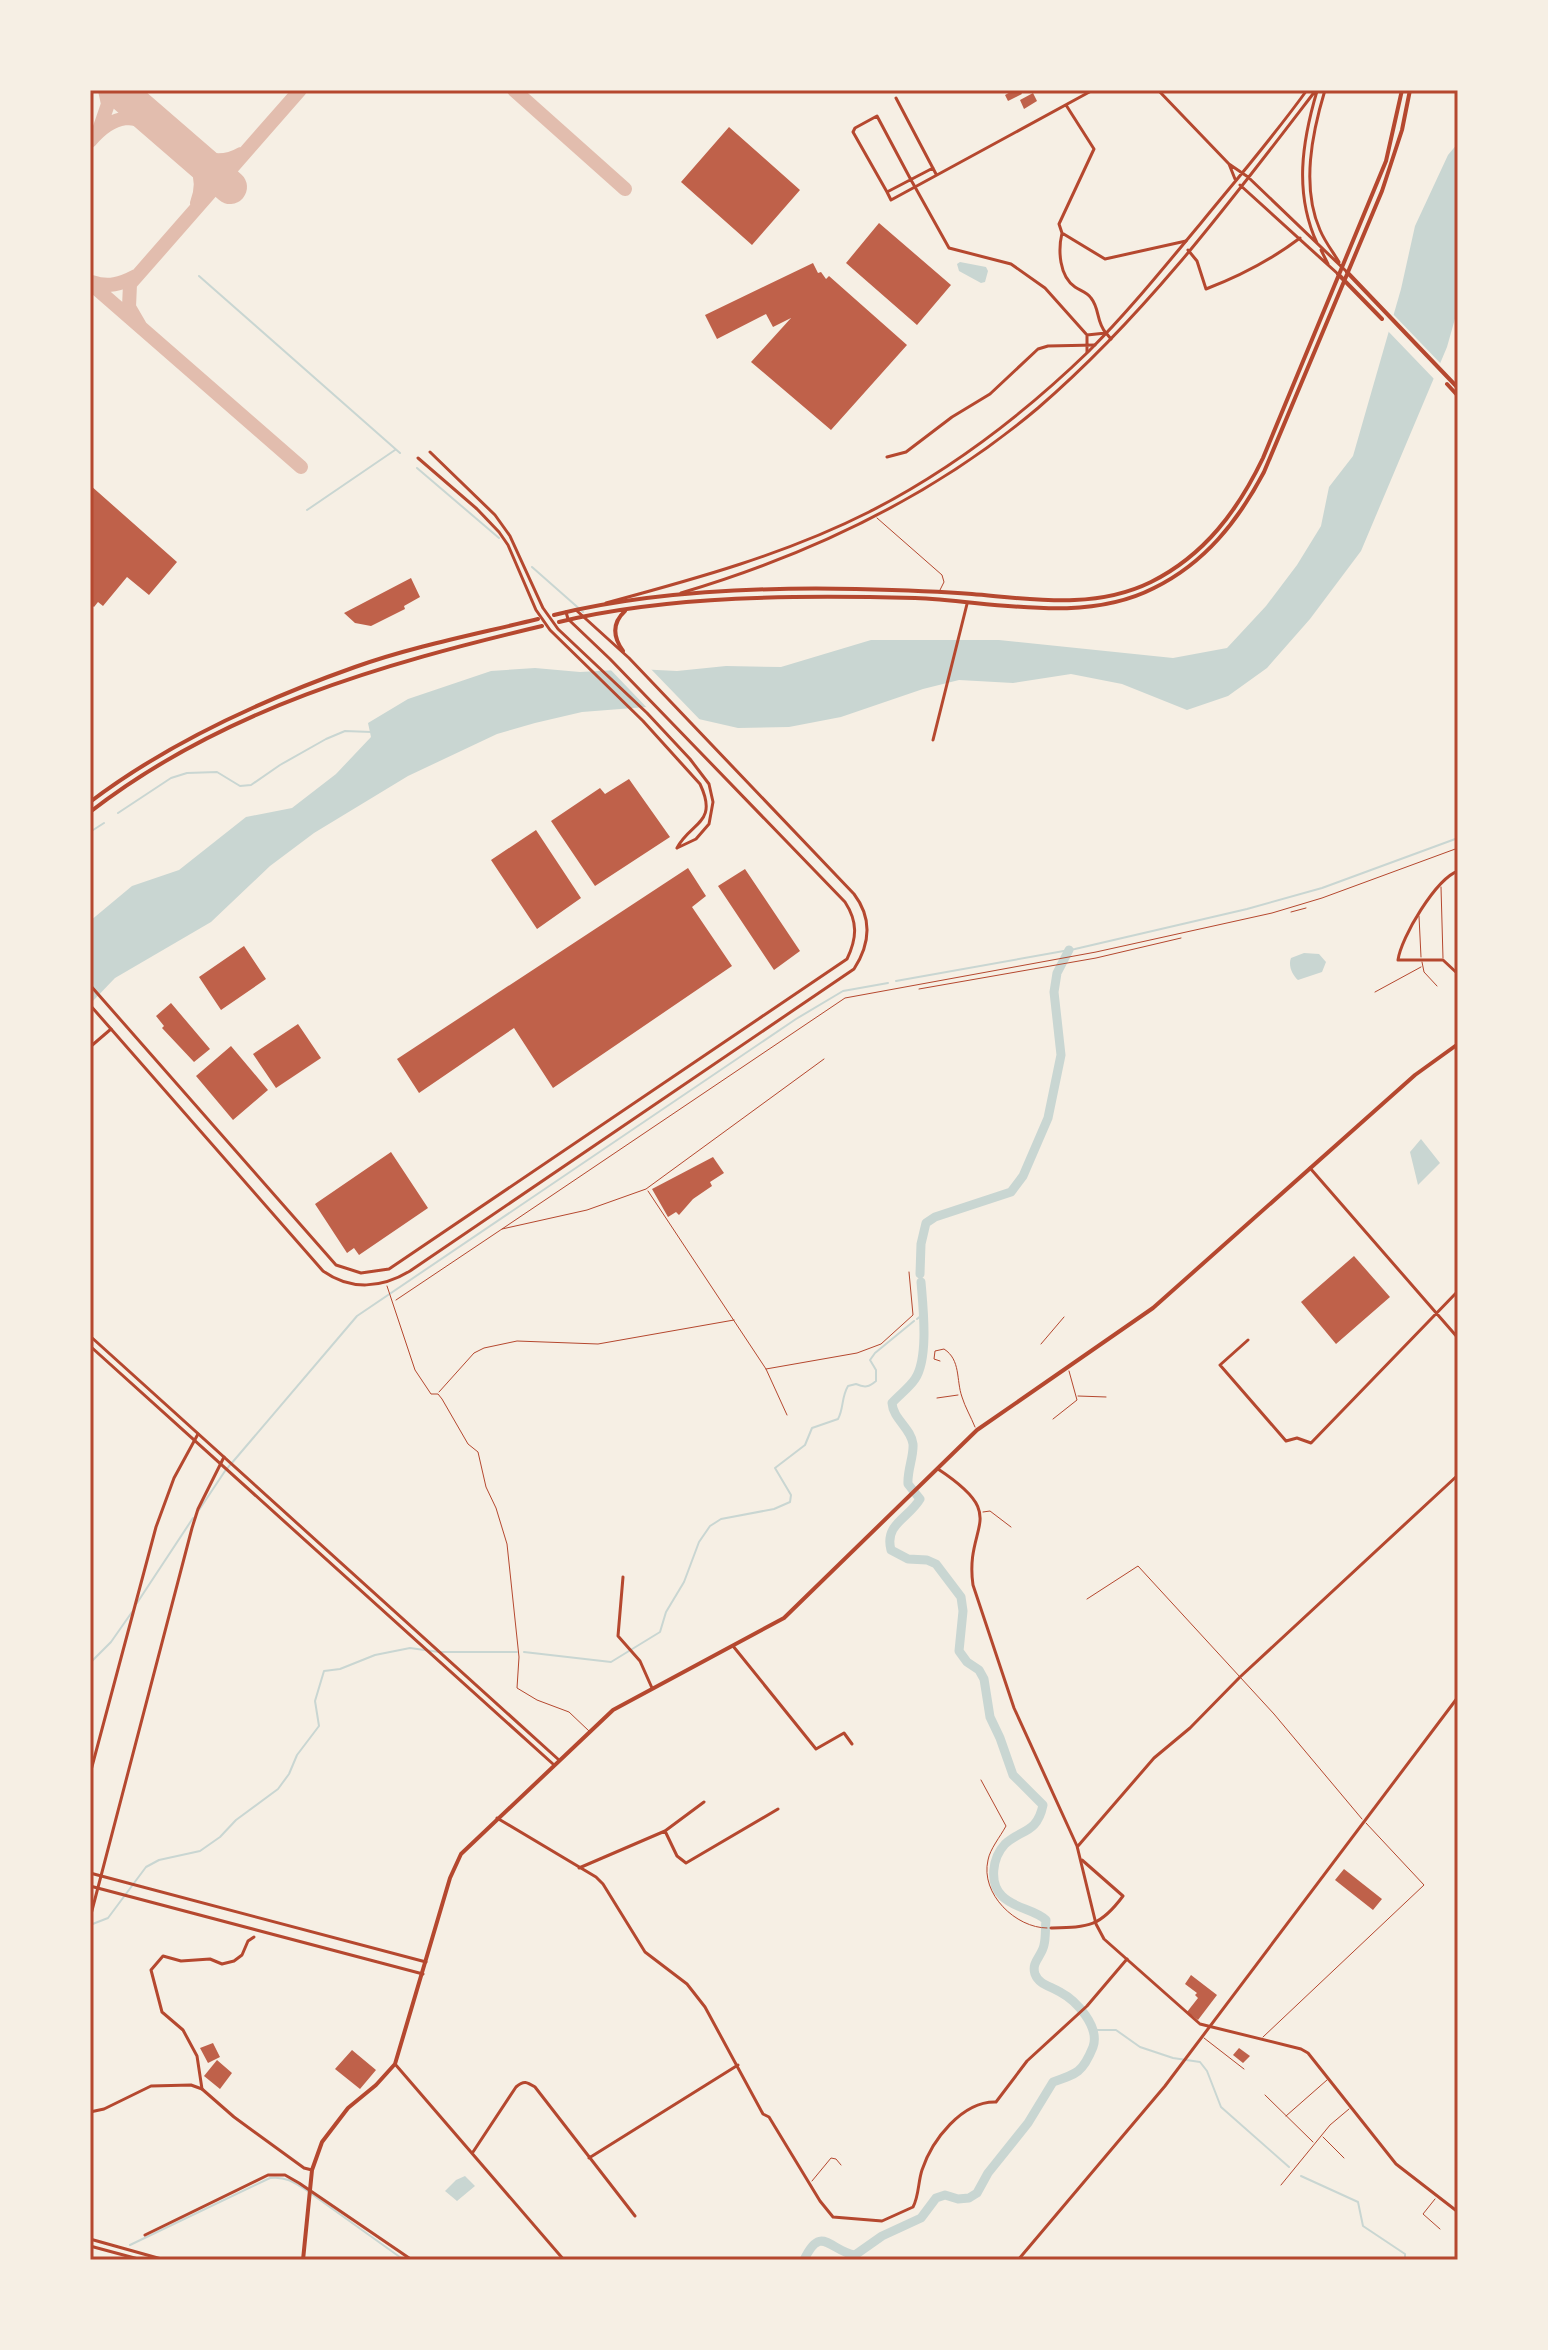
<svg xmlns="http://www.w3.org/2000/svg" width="1548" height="2350" viewBox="0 0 1548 2350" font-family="Montserrat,sans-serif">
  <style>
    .water { fill: #c9d6d2 }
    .pier { fill: #f6efe4 }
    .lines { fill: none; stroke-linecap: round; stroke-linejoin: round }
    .stream { stroke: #c9d6d2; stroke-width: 2 }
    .river { stroke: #c9d6d2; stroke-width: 9 }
    .taxiway { stroke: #e2bdae; stroke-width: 14 }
    .runway { stroke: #e2bdae; stroke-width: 34 }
    .building { fill: #bf614a }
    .path { stroke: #b5482f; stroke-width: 1 }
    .service { stroke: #b5482f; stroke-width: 1 }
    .minor { stroke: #b5482f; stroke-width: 3 }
    .tertiary { stroke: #b5482f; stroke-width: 3 }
    .secondary { stroke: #b5482f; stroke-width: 4 }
    .primary { stroke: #b5482f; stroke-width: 4 }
    .neatline { fill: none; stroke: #b5482f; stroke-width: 3 }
  </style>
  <rect width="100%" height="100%" fill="#f6efe4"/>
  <!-- water -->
  <path class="water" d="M1458,143V308L1447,347L1361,551L1310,619L1267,668L1228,696L1187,710L1122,684L1071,674L1013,683L959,680L923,689L841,717L789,727L738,728L646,707L582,712L535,723L497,734L408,776L314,833L270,866L211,922L115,978L90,1004V921L132,886L179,870L246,817L292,808L336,774L371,737L368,723L408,699L491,671L535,668L580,672L637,669L677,671L726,666L781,667L871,640H999L1173,658L1227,648L1266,606L1297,565L1321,526L1329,487L1353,456L1401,289L1415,226L1448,155Z
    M960,262L986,267L988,271L985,282L981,283L959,271L957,264Z
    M1304,953L1319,954L1326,962L1322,972L1298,980C1292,975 1288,965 1291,958Z
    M1421,1139L1440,1163L1418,1185L1410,1152Z
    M465,2176L475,2186L457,2201L445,2191L456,2180Z"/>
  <!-- pier -->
  <path class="pier" d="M1391,312L1443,366L1436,381L1386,329Z
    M647,665L705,725L652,713L607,666Z"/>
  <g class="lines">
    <!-- stream -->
    <path class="stream" d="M199,276L400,453
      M417,468L499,538
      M307,510L395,450
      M532,567L583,612
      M118,813L171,778L187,773L217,772L240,786L251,785L280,765L326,739L345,731L371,732
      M90,832L104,823
      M896,981L1075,949L1247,909L1322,888L1458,838
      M917,1319L923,1314
      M199,1510L225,1471L357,1316L796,1019L843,991L888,983
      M137,1603L193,1518
      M524,1652L611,1662L660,1632L666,1612L684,1582L699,1542L710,1526L721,1519L774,1509L790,1502L791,1495L775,1468L805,1445L812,1428L838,1419C844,1408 841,1398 848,1386L856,1384C865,1388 869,1387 876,1381V1370L870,1360L875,1353L914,1321
      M90,1663L111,1642L132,1612
      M90,1925L108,1918L146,1867L159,1860L200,1851L220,1837L236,1820L278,1789L289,1774L297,1755L319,1726L315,1701L324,1671L340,1669L375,1655L410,1648L439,1652H517
      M1092,2030H1116L1140,2047L1173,2058L1200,2062L1207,2071L1221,2107L1289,2167
      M1301,2176L1358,2202L1363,2226L1405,2254V2260
      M130,2245L270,2178C285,2176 294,2182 306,2190L404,2260"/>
    <!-- river -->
    <path class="river" d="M920,1274L921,1244L926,1223L935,1217L1011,1192L1023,1176L1048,1118L1061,1055L1054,992L1057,973L1069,950
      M804,2260C821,2223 830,2251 855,2255L882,2236L921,2218L936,2198L945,2195L958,2199L969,2198L977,2193L988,2173L1028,2123L1053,2082C1077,2074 1083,2072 1093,2047C1100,2027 1077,2001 1060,1992C1051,1986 1039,1985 1035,1974C1031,1962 1042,1956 1044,1945C1046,1937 1045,1929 1046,1920C1034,1909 1015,1909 1002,1896C989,1883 992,1858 1005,1844C1021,1829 1037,1834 1043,1805L1013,1775L1000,1738L990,1717L984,1679L979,1670L967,1662L959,1651L963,1611L961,1597L936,1564L927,1560L908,1559L891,1550C884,1524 909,1518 920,1499L908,1484C907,1471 914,1456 913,1444C911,1428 893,1419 892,1403C899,1395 909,1388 915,1379C929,1358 923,1307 921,1282"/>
    <!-- taxiway -->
    <path class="taxiway" d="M514,90L625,189
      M99,130L108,104L105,90
      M90,141C114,113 134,112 165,131
      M186,149C200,165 205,183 197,203
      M189,152C206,161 224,164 241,154
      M92,282C108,288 121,284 136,276
      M90,283L301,467
      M140,326L129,307L130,284L300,90"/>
    <!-- runway -->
    <path class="runway" d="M118,90L230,187"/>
  </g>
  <!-- building -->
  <path class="building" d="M1014,90H1020L1022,94L1008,101L1005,95Z
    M1033,93L1037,101L1024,109L1020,100Z
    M729,127L800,190L752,245L681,182Z
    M879,223L951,285L917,325L846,263Z
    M813,263L818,273L821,272L826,279L829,276L907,345L831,430L751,362L791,318L773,327L766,314L717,339L705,315Z
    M90,485L177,562L149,595L127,577L103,606L98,602L94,607L90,604Z
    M411,578L420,597L404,606L405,609L371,626L355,623L344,613Z
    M629,779L670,837L595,886L551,821L600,788L605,794Z
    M536,830L581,898L537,929L491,860Z
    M688,868L706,896L692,907L732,966L553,1088L514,1028L419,1093L397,1059Z
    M745,869L800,951L774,970L718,886Z
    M244,946L266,979L221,1010L199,977Z
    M171,1003L210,1049L194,1062L162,1028L164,1026L156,1016Z
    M298,1024L321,1058L276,1088L253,1054Z
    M231,1046L268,1090L233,1120L196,1076Z
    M391,1152L428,1208L359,1255L354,1248L347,1253L315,1204Z
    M713,1157L724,1173L710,1182L712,1186L693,1199L679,1215L676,1212L668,1217L652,1189Z
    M1354,1256L1390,1297L1336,1344L1301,1302Z
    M1344,1869L1382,1899L1373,1910L1335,1880Z
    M1191,1975L1217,1995L1198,2020L1187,2012L1198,1998L1195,1995L1197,1993L1185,1984Z
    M213,2043L220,2057L208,2063L200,2048Z
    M1239,2048L1250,2056L1243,2063L1233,2055Z
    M352,2050L376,2070L360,2089L335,2069Z
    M217,2060L232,2073L220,2089L204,2076Z"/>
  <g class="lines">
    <!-- path -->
    <path class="path" d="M1291,912L1306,908
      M919,989L1096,958L1181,938"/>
    <!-- service -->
    <path class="service" d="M877,518L942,575L944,582L940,590
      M1441,887L1443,958
      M1419,916L1421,957
      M1422,962L1424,972L1437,986
      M1375,992L1421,967
      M648,1191L766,1369L787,1415
      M502,1229L845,998L1096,952L1272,913L1322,898L1458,848
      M387,1286L415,1370L431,1394H438L442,1399L468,1444L478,1452L486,1487L496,1508L507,1544L519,1657L517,1688L537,1700L569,1712L589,1731
      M396,1300L502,1229L587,1210L646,1189L824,1059
      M1041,1344L1064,1317
      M940,1361L934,1359L935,1351L944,1349C961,1360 956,1380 962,1397C965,1407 971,1417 975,1427
      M766,1369L857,1353L881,1344L913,1315L909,1272
      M439,1392L474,1353L484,1348L517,1341L598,1344L734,1320
      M1078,1396L1106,1397
      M937,1398L958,1395
      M1053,1419L1077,1400L1069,1371
      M983,1512L990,1511L1011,1527
      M1087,1599L1138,1566L1274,1714L1362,1819
      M981,1780L1006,1826C1000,1837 990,1849 988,1860C980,1894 1016,1928 1047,1928
      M1263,2037L1424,1885L1366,1823
      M1204,2038L1244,2069
      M1265,2095L1313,2142
      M1286,2116L1327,2080
      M1323,2137L1344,2158
      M812,2181L831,2158L836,2159L841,2165
      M1281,2185L1330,2125L1349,2109
      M1435,2199L1423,2214L1440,2229
      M1407,2258L1412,2260
      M1401,2260L1403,2259"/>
    <!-- minor -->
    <path class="minor" d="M896,98L936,174
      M1066,105L1094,149L1059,224L1062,233L1105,259L1186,241
      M933,168L887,192L853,132L855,128L877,116L911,180L915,187L949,248L1011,264L1045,288L1087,335V352
      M887,192L891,200L1093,90
      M1062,233C1058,250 1059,276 1075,287C1081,291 1087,292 1091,298C1100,309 1096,322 1106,333
      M1188,250L1197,261L1206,289C1240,276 1271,260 1300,238
      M1087,335L1106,333L1111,339
      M430,452L495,515L510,536L543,608L558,629L647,713L690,759L709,784L713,802L709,824L696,839L677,848
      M887,457L906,452L952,417L990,394L1038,349L1048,346L1095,345
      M418,458L477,509L499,532L508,545L536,610L550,630L643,721L700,784C719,824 690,822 677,848
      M933,740L967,604
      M1458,871C1436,879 1401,937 1398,960H1443L1458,974
      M90,1047L111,1029
      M1310,1168L1458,1338
      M1248,1340L1220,1365L1286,1441L1297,1438L1311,1443L1458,1291
      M623,1577L618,1636L640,1661L652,1688
      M733,1646L816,1749L844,1733L852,1744
      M90,1774L156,1527L174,1478L198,1434
      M497,1818L596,1877L603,1884L645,1952L687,1984L705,2007L763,2114L769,2117L820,2201L833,2217L882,2221L913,2207C919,2196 918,2182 922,2170C932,2140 962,2101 996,2102L1027,2061L1087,2006L1127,1959
      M665,1831L677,1856L686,1863L778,1809
      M1078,1846L1154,1758L1190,1728L1240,1677L1458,1475
      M579,1868L665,1831L704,1802
      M90,1918L192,1528L198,1509L224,1457
      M1051,1928C1089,1927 1100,1927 1123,1896L1082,1860
      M395,2064L564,2260
      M202,2089L197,2056L183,2030L162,2012L151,1970L163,1956L181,1961L210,1959L222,1964L234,1961L242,1955L248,1941L254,1937
      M473,2152L516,2087C524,2080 527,2082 535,2087L635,2216
      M589,2158L738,2065
      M145,2235L268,2175H285L299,2183L412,2260
      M1018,2260L1165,2086L1458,1697"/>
    <!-- tertiary -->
    <path class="tertiary" d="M1158,90L1229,164L1248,177L1347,272
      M1325,90C1312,133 1301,187 1320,230C1325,242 1333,252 1339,262
      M1317,91C1302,142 1294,193 1317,243
      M1229,164L1235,179
      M1240,185L1338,274
      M1321,250L1328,264
      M681,593C809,555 935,495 1038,408C1145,316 1231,201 1316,90
      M606,603C695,579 786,554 869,512C949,471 1025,413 1089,351C1129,311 1165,266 1201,223C1237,179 1274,136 1307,90
      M90,985L336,1265L361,1273L389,1269L847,959C857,938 858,922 845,902L610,659L568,619L566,612
      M90,1005L323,1271C351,1291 382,1288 410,1271L854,969C870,944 873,919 854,894L629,658L576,610
      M90,1336L559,1760
      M90,1346L553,1764
      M938,1469C1012,1518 964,1523 973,1585L1014,1708L1077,1846L1096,1924L1104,1939L1200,2024L1301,2049L1308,2053L1396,2164L1458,2212
      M90,1873L426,1962
      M90,1886L423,1974
      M90,2112L104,2109L151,2086L191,2085L202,2089L234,2117L304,2168L312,2170
      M90,2239L165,2260
      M90,2246L142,2260"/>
    <!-- secondary -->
    <path class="secondary" d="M303,2260L312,2170L322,2142L348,2108L376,2085L395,2064L450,1878L461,1854L613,1710L784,1618L977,1430L1153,1308L1415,1075L1458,1044"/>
    <!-- primary -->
    <path class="primary" d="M1347,272L1458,388
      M1338,274L1382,319
      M1447,384L1458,396
      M554,615C647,592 760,587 856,589C895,590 933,591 972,594C1032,599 1094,610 1151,582C1205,555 1238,510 1263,458L1386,161L1402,90
      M559,622C669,595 802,595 915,598C992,601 1082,625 1154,588C1205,563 1238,521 1264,472L1382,191L1402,130L1410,90
      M623,651C613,637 612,623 625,611
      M90,802C169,742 262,700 355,667C414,646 477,634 538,619
      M90,812C223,709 382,664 542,626"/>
  </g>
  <!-- border -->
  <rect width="1548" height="2350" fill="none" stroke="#f6efe4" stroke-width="184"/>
  <rect x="92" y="92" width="1364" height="2166" class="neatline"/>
</svg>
